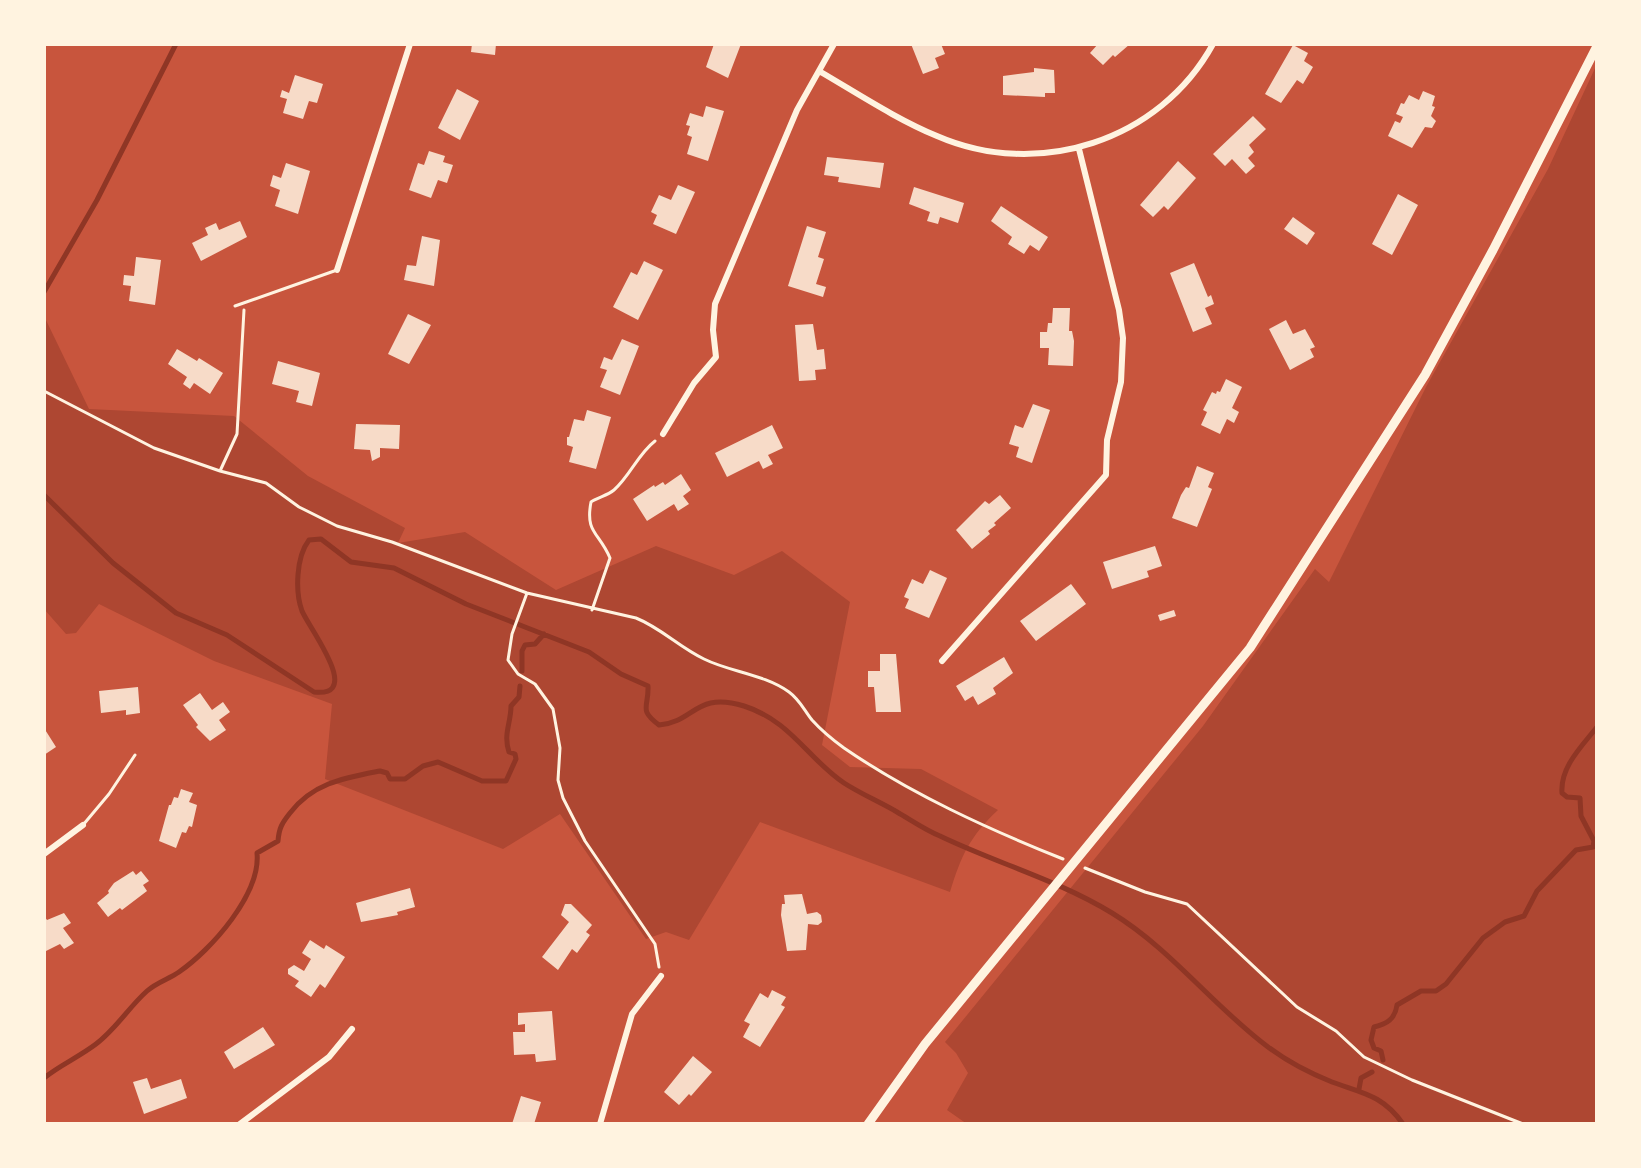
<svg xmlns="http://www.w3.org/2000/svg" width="1641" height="1168" viewBox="0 0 1641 1168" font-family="'Work Sans',sans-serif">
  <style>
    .green { fill: #ae4732 }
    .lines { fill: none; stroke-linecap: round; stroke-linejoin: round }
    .stream { stroke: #8f3625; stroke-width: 5 }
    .building { fill: #f7dbc8 }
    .path { stroke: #fff3e0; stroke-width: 3 }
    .service { stroke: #fff3e0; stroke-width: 3 }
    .minor { stroke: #fff3e0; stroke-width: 6 }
    .secondary { stroke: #fff3e0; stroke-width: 9 }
  </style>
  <rect width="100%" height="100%" fill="#c8553d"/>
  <!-- green -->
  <path class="green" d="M1597,64V1124H967L947,1110L968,1073L956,1053L945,1042L1203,726L1315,569L1329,582L1426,387L1548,169Z
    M44,316L89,409L234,416L308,476L405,528L398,543L465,532L556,590L656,546L734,575L782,551L850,602L822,745L850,767L921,769L998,810C970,836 961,856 950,892L760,822L689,940L666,932L646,939L560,814L503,849L325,779L332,704L214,661L99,604L76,633L66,634L44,609Z"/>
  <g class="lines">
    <!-- stream -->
    <path class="stream" d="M44,292L97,200L176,44
      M44,495L113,563L176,613L227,635L314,692C364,698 309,628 302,611C295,592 296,557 309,540L321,539L351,562L394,568L466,604L589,652L621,674L648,686C649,708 638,709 659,725C695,722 695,691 744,706C791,721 807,758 844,783C861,794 880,802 897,812C911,820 925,830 940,836C996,863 1058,880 1112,913C1171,949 1213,1006 1268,1047C1288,1062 1309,1073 1332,1082C1362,1093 1383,1095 1403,1124
      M522,671V651L525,645L535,644L544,634
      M1383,1060L1381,1051L1374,1048L1371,1040L1374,1027C1387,1024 1395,1019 1397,1005L1421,991H1436L1446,984L1483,938L1505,922L1524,916L1537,891L1576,850L1593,847L1594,841L1581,816L1580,798L1567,797L1562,793C1560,767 1582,746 1597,727
      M44,1078C60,1065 79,1057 96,1044C116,1029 129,1007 147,991C157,982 169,979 179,972C211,950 261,894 257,853L278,841C279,828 282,823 290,813C313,783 344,778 380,771L387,773L390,779H405L423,766L438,762L482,781H506L516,759L515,754L509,752C503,734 511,723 511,706L519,697L520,686
      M1359,1089L1361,1078L1372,1072"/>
  </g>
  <!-- building -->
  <path class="building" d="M472,44H496L495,55L471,52Z
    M714,44H741L728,78L706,67Z
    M911,44H941L945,54L935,58L939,68L923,74Z
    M1098,44H1130L1115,57L1113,55L1103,65L1090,53Z
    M1293,45L1308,53L1304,61L1313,67L1303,84L1297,80L1281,103L1265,94Z
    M1034,68L1054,70L1055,93H1045V97L1003,95V76L1034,72Z
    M295,75L323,84L317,103L309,101L303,119L283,113L287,99L280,97L282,90L289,93Z
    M457,89L479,101L460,140L438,128Z
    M1423,91L1435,96L1432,106L1435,107L1431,116L1436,121L1432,128L1425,127L1412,148L1388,136L1395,121L1400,123L1403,117L1396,114L1401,103L1404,104L1409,95L1419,100Z
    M706,106L724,111L708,161L687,154L692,137L687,135L690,126L686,125L690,113L703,117Z
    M1253,116L1266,129L1249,145L1254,152L1248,158L1255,166L1246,174L1232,159L1225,166L1213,154Z
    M429,151L445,156L443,162L453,165L447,183L438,180L431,198L409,190L418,163L424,165Z
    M827,157L884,163L880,188L838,182L839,177L824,175Z
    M1178,161L1196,178L1168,210L1164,206L1153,217L1140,205Z
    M286,163L310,171L298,214L275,206L280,190L270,186L273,175L281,178Z
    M678,185L695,192L676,234L653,224L657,215L651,212L659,195L671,200Z
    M914,187L964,203L958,223L940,217L938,224L927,221L930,212L909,204Z
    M1398,194L1418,205L1392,255L1372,244Z
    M1001,206L1048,237L1039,251L1030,245L1024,254L1008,244L1012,237L991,221Z
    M1293,217L1315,233L1307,245L1284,229Z
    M240,221L247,237L201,261L192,243L208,235L205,228L216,223L219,230Z
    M807,226L826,232L818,257L824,259L816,284L826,287L823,297L788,286Z
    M422,236L440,240L434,286L404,280L407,265L416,266Z
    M136,257L161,260L155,305L129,301L131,286L123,285L124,275L134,276Z
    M644,261L663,270L638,320L613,307L631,272L637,275Z
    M1194,263L1208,297L1211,295L1214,304L1205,308L1212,324L1193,332L1170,273Z
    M1053,308H1070L1069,331H1072L1074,341L1073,366L1048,365L1049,348H1040V332H1047L1048,323H1052Z
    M408,314L431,325L409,364L388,354Z
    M1286,320L1293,334L1305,329L1315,347L1310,349L1314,357L1290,370L1269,329Z
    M813,324L817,350L824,349L826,369L815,370L816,380L799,381L795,325Z
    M622,339L639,346L620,395L600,387L607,370L600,368L604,357L612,360Z
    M177,349L197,361L199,358L223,373L210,394L194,383L190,389L183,384L187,377L168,364Z
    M278,361L320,373L312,406L296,402L299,391L272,384Z
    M1226,379L1242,387L1232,408L1239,412L1234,423L1227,419L1220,434L1201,425L1207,412L1203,410L1212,392L1216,394L1217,391L1220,392Z
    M1033,404L1050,410L1032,463L1016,457L1019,447L1009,444L1015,425L1023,428Z
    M587,410L611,417L596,469L569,462L573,447L567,445V437H569L574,419L584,421Z
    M356,424L400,425L399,449L380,448V457L372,461L370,450L354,449Z
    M772,425L783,448L768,455L773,464L763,469L759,461L727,477L715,453Z
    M1197,466L1214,473L1208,487L1212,489L1197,527L1172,518L1181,495L1186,487L1189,488Z
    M681,474L691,490L683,496L689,504L678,511L674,504L647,521L633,499L654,485L655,487L663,482L665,485Z
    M1000,495L1011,508L994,523L996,525L988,531L990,534L972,549L956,530L985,501L989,504Z
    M1155,546L1162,566L1147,571L1149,577L1112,589L1103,562Z
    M930,570L947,578L929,618L905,608L909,599L904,597L912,579L923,584Z
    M1071,584L1086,604L1036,641L1020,621Z
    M1174,610L1176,616L1160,621L1158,615Z
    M880,654H896L901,712H876L874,687H868V671H880Z
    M1004,657L1013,673L993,688L996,694L978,705L973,696L965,701L956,686Z
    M138,687L140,713L126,715V710L101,713L99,691Z
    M200,693L212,710L223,702L230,712L219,720L226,730L210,741L196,727L198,725L183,705Z
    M44,728L56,747L44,755Z
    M181,789L193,793L189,802L197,805L192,827L189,826L186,833L182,832L176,848L159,841L169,805H171L174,797L178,798Z
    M133,871L136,875L141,871L149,881L143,885L147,891L122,910L120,908L108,917L97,903L109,893L108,891L114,883Z
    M410,888L415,907L397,912L398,915L361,922L356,903Z
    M802,894L807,914L817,912L821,915L822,922L818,925L808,924L806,950L787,951L781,915L782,904H785L784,895Z
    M565,904H571L592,925L586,932L590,935L577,953L572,949L558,970L542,957L569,922L561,915Z
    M64,913L71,923L63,928L74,943L64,949L60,944L44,952V916L47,920Z
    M310,940L324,949L326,945L345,957L325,988L320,984L311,997L295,986L299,981L288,974V969L294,965L304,971L311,959L302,953Z
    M772,990L786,997L781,1005L785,1007L760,1047L743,1037L750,1024L744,1021L760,993L768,998Z
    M552,1011L556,1060L536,1062L535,1054L514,1055L513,1032H525V1024L518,1025V1013Z
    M263,1027L275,1045L234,1069L224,1052Z
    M693,1056L712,1072L691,1096L689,1094L679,1105L664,1092Z
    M147,1078L151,1089L181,1079L187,1098L144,1114L133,1082Z
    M521,1096L541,1102L534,1124H512Z"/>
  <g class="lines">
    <!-- path -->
    <path class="path" d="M44,391L154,448L220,471L266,483L299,507L337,526L392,542L527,593L636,618C661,628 679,647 704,659C730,672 764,674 789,692C800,700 804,710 812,720C821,730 833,740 844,748C911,794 988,829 1063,859
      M220,471L237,434L244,310
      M527,593L512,634L508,660L518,674L535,684L553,709L560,748L558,780L563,798L585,841L655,944L659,967
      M592,610L610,558C599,532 585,533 591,502C598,497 607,496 614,490C630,476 638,454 655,441
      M1085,868L1145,892L1187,904L1297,1007L1336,1031L1364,1057L1412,1080L1523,1124"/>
    <!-- service -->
    <path class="service" d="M235,306L337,270
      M83,825L109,794L135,755"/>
    <!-- minor -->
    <path class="minor" d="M819,71C857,93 896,119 937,136C1038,180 1160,141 1213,44
      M337,270L410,44
      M663,434L694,383L716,357L713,330L715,304L797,110L834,44
      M942,661L1106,475L1107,440L1121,382L1123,338L1119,310L1079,149
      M44,854L83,825
      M240,1124L329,1057L352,1029
      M600,1124L632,1014L661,976"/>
    <!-- secondary -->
    <path class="secondary" d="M868,1124L925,1044L1250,648L1425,375L1493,250L1597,46"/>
  </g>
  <!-- border -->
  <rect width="1641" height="1168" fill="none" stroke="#fff3e0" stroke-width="92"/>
</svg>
